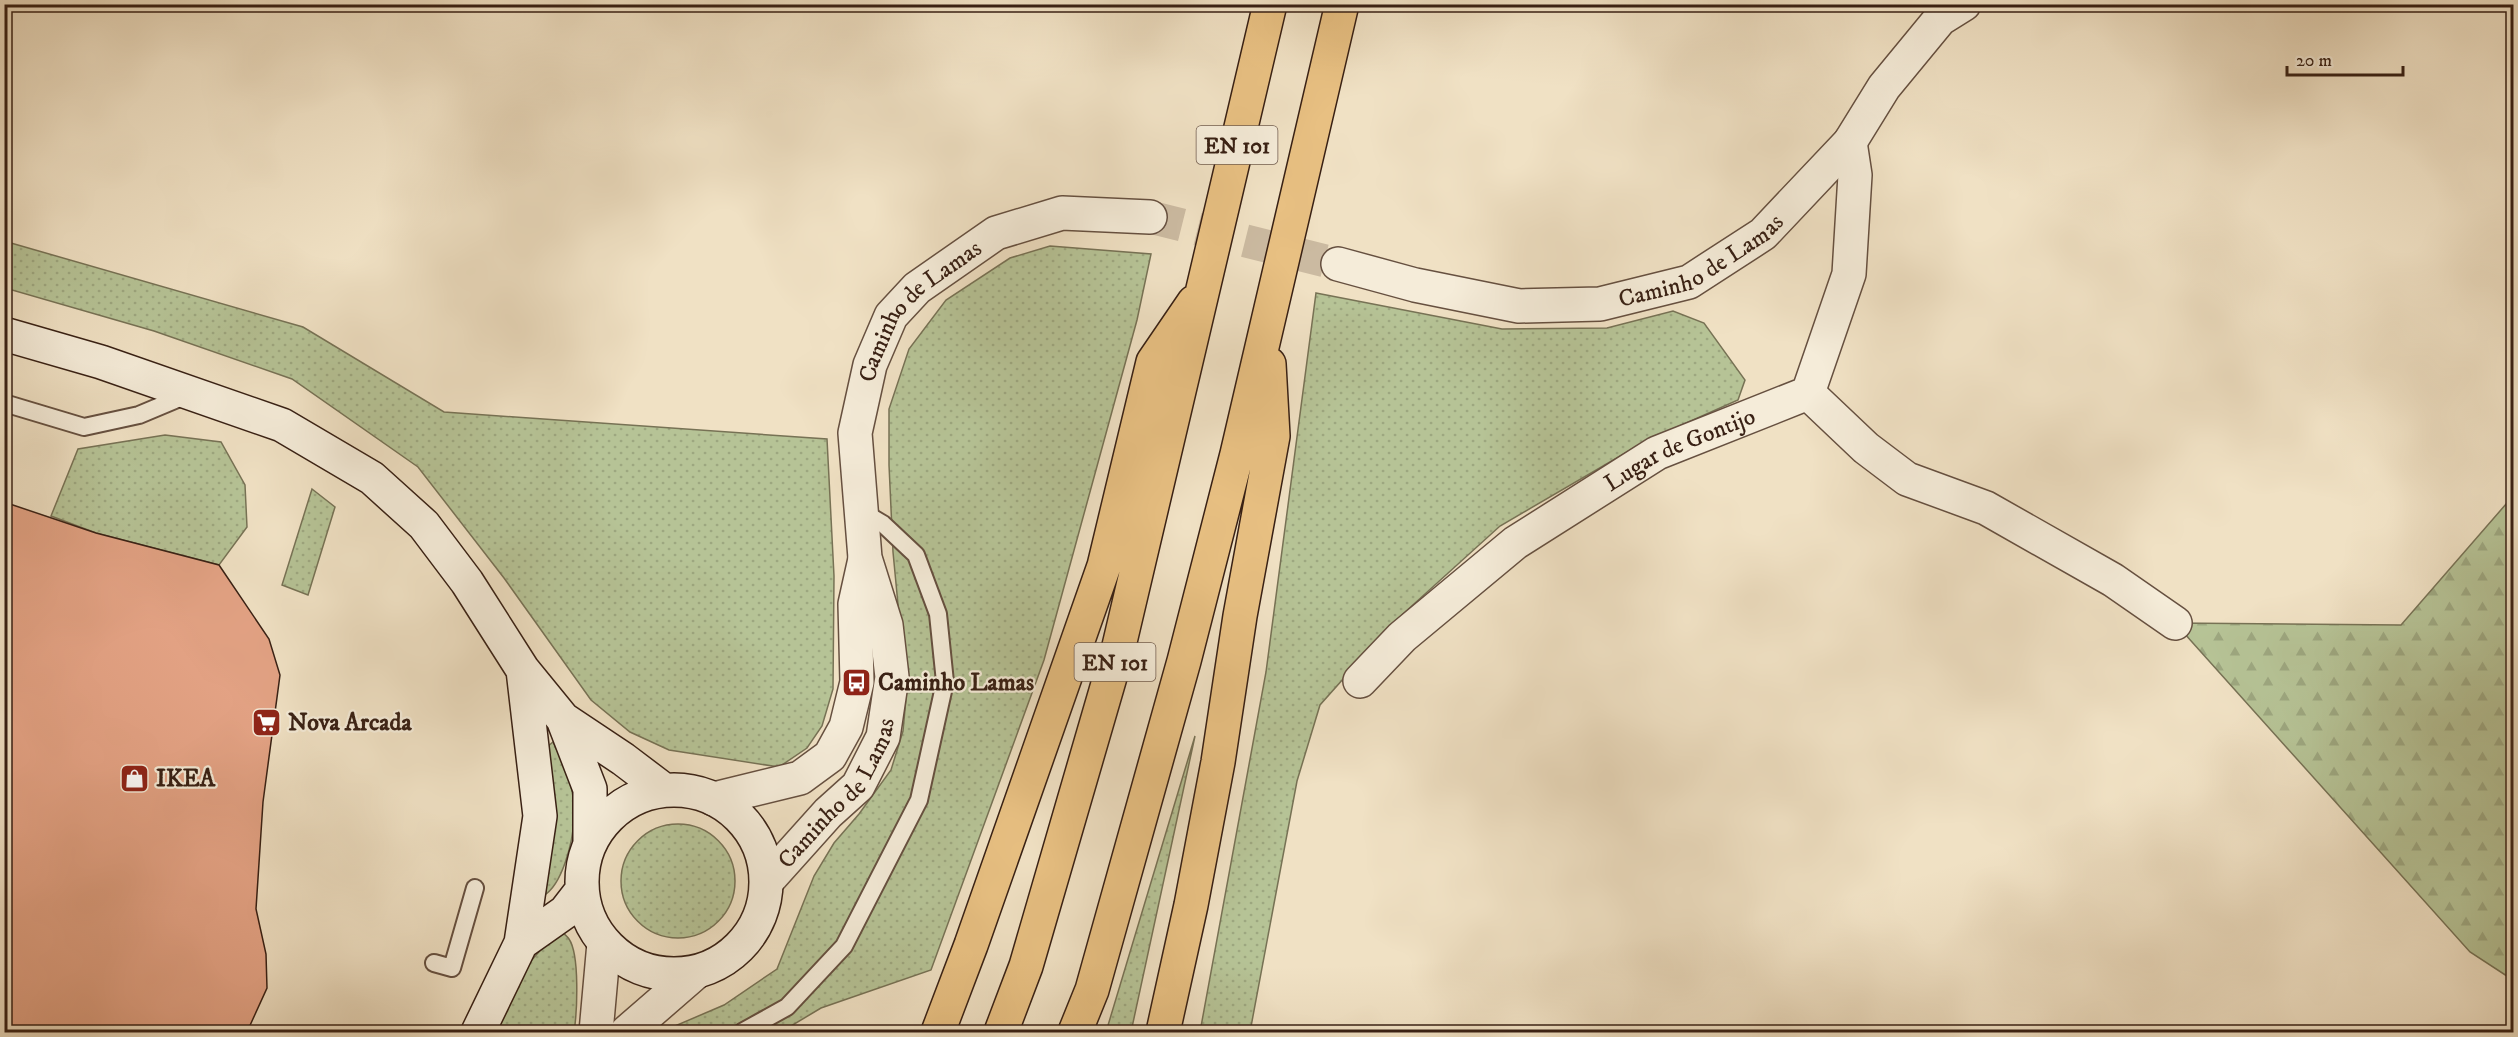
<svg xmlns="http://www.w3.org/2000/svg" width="2518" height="1037" viewBox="0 0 2518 1037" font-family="'IM FELL DW Pica',serif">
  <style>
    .grass { fill: url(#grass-dots); stroke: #777255; stroke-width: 1.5 }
    .forest { fill: url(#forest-firs); stroke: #777255; stroke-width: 1.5 }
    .building { fill: #e4a385; stroke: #382014; stroke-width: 1.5 }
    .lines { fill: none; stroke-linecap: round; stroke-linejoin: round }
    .street-tunnel { stroke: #cbbaa1; stroke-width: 33; stroke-dasharray: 33 16; stroke-linecap: butt }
    .lane-casing { stroke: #665040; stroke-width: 20 }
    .street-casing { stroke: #665040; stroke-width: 36 }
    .secondary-casing { stroke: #382014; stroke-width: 36 }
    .highway-casing { stroke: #382014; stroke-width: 36 }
    .lane { stroke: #f5ecd9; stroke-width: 16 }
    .street { stroke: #f5ecd9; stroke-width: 33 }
    .secondary { stroke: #f5ecd9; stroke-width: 33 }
    .highway { stroke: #e8c082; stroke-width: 33 }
    .labels { text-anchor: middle; stroke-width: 4.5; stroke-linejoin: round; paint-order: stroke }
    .shield { fill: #f5ecd9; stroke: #715d4f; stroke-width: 1.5 }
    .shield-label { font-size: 22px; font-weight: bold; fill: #382014 }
    .street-label { font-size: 24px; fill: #382014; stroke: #f5ecd9 }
    .poi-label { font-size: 24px; font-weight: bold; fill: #382014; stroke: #f5ecd9; text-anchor: start }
  </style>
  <defs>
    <pattern id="grass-dots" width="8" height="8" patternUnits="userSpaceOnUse" patternTransform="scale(1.5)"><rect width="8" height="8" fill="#b6c396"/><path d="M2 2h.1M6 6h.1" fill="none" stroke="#9da780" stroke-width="1.8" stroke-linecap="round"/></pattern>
    <pattern id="forest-firs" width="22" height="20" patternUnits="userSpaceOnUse" patternTransform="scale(1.5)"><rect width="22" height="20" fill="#b6c396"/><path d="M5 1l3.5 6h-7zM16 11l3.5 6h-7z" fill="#9da780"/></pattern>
  </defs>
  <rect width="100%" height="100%" fill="#f0e1c4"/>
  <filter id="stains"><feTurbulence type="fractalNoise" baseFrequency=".00333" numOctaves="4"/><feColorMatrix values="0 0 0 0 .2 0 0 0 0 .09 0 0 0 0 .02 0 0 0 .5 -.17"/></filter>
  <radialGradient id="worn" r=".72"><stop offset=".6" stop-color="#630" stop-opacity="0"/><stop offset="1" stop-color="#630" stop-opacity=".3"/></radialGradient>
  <!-- grass -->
  <path class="grass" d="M4,241L303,327L444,412L827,439L834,576L833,689L822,726L807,748L779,767L669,750L630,732L591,700L504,578L418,467L292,379L154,331L5,288Z
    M1050,246L1151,254L1137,320L1044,660L931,970L821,1008L781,1032H661L724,1005L777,969L814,876L834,843L859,814L891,770L903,731L908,676L899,615L893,552L889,465V409L909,349L946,300L1010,258Z
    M1316,293L1502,329L1607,328L1673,311L1704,323L1745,380L1738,400L1646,441L1500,526L1393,623L1320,705L1297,781L1250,1032H1200L1266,672Z
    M165,435L221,442L245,485L247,527L219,565L96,533L51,516L78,449Z
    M312,489L335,507L308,595L282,585Z
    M1195,736L1131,1032H1106Z
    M553,742C558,753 565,765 569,777C572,789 575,807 574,819C573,840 563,885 543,896L547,747Z
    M621 881a57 57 0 1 1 114 0a57 57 0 1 1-114 0Z
    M559,929C562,932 567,936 569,939C580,955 577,1013 574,1032H496L511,995L530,962Z"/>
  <!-- forest -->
  <path class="forest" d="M2513,496V980L2470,952L2175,623L2401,625Z"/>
  <!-- building -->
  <path class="building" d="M4,502L96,533L219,565L269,639L280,675L263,802L256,909L266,954L267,988L247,1032H4Z"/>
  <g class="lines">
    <!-- street-tunnel -->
    <path class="street-tunnel" d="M1150,217L1338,264"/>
    <defs>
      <path id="lane" d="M4,403L84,427L139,415L189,394
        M434,963L452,968L475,888
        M742,1032L787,1007L844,946L919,800L945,682L938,614L916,555L883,524L861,511"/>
      <g id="street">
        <path id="s1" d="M1338,264L1415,285L1519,306L1600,304L1689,282L1763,234L1850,142L1884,87L1940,19L1964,4"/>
        <path d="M1808,393L1866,448L1907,479L1986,508L2113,580L2175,623"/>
        <path id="s2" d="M1360,681L1402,637L1515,543L1657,453L1808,393L1849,274L1855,175L1850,142"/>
        <path d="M714,799L800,778L830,756L846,727L857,682L855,604L865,559"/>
        <path id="s3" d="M767,881L828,813L858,786L883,737L892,677L886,625L865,558L855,433L870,365L891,316L917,288L996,233L1062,213L1150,217"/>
        <path d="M596,1032L604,943"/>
        <path d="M627,1032L695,973"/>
      </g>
      <path id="secondary" d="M4,334L101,362L282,425L372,478L424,525L467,582L523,670L563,719L623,759L664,790
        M563,719L590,789V843
        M582 882a92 92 0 1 1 184 0a92 92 0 1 1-184 0Z
        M521,943L565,912L582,890
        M478,1032L521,943L540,816L523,670"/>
      <path id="highway" d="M938,1032L971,945L1104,566L1153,362L1194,302
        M1001,1032L1026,966L1119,646L1270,4
        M1075,1032L1092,990L1184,661L1237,454L1342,4
        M1163,1032L1191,905L1218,762L1240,616L1273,436L1269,364"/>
    </defs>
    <!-- lane casing -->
    <use href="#lane" class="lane-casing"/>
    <!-- street casing -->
    <use href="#street" class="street-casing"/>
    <!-- secondary casing -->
    <use href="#secondary" class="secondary-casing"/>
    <!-- highway casing -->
    <use href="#highway" class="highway-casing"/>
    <!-- lane -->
    <use href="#lane" class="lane"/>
    <!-- street -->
    <use href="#street" class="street"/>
    <!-- secondary -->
    <use href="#secondary" class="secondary"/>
    <!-- highway -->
    <use href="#highway" class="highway"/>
  </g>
  <!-- icons -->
  <defs>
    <symbol id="bus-square" viewBox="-11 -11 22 22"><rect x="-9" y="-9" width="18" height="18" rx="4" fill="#8f2418" stroke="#f5ecd9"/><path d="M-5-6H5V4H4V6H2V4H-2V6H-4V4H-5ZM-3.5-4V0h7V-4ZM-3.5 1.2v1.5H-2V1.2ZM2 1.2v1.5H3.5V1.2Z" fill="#fff"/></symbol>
    <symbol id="supermarket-square" viewBox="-11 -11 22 22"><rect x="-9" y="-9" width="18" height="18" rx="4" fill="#8f2418" stroke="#f5ecd9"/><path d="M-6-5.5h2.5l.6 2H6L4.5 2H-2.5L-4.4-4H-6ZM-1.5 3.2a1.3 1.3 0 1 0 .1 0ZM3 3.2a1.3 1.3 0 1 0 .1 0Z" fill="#fff"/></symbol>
    <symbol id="shop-square" viewBox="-11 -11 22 22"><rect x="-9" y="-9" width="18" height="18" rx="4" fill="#8f2418" stroke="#f5ecd9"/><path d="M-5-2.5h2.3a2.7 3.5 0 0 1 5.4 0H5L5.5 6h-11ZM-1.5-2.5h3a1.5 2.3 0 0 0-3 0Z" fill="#fff"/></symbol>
  </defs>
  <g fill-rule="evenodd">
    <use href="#bus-square" x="840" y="666" width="33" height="33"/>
    <use href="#supermarket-square" x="250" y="706" width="33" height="33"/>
    <use href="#shop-square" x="118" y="762" width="33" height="33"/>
  </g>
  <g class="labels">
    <!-- shield labels -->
    <g class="shield">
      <rect x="1196.5" y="126" width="81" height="38" rx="4.5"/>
      <rect x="1074.5" y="643" width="81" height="38" rx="4.5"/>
    </g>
    <g class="shield-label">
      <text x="1237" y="153">EN 101</text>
      <text x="1115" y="670">EN 101</text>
    </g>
    <!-- street labels -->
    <g class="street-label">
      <text dy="8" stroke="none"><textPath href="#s1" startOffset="378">Caminho de Lamas</textPath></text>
      <text dy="8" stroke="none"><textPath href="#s3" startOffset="640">Caminho de Lamas</textPath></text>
      <text dy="8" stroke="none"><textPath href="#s2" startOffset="398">Lugar de Gontijo</textPath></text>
      <text dy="8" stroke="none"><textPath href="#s3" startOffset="114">Caminho de Lamas</textPath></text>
    </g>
    <!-- poi labels -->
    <g class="poi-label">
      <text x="878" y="690">Caminho Lamas</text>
      <text x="288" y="730">Nova Arcada</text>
      <text x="156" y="786">IKEA</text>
    </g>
  </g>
  <!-- margin -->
  <rect width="2518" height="1037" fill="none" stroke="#f0e1c4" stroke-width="24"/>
  <rect x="6" y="6" width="2506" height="1025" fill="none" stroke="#382014" stroke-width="3"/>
  <rect x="12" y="12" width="2494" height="1013" fill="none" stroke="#382014" stroke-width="1.5"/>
  <!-- scale -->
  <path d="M2287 66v9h116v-9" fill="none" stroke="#382014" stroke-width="3"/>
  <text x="2296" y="66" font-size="18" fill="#382014" stroke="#f5ecd9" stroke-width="4.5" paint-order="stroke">20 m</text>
  <rect width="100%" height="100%" filter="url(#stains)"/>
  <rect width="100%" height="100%" fill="url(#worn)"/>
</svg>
